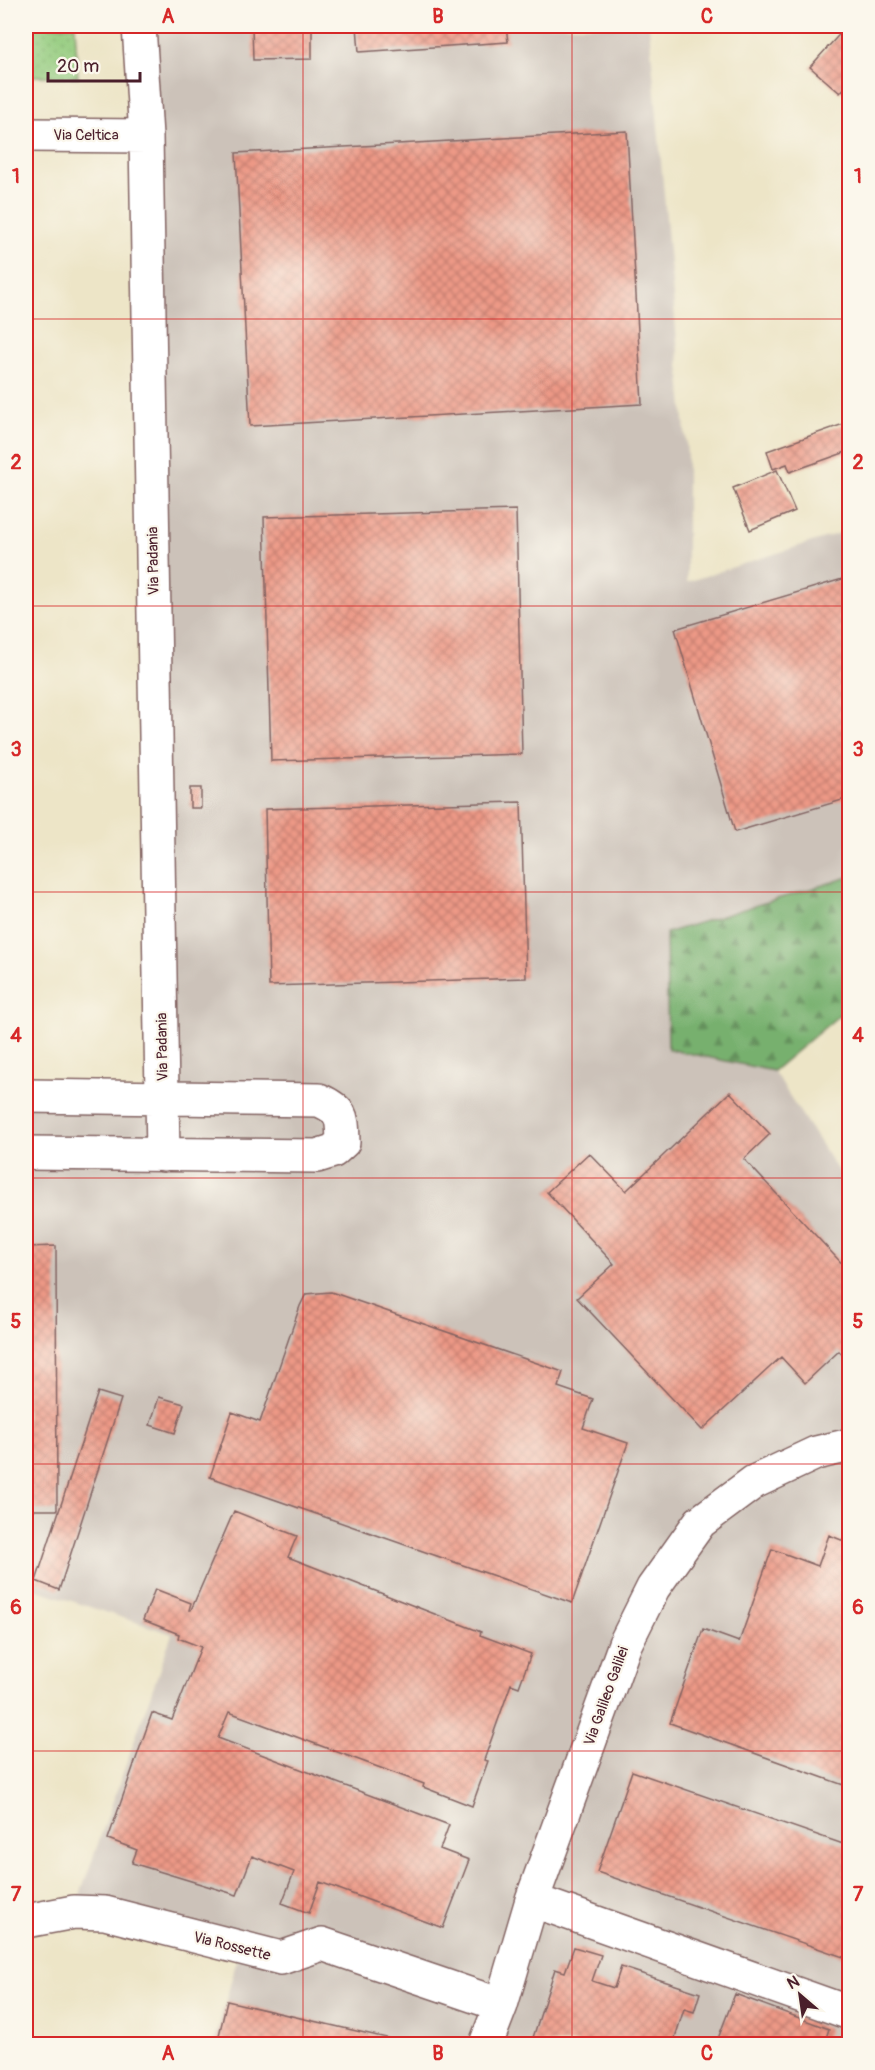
<svg xmlns="http://www.w3.org/2000/svg" width="875" height="2070" viewBox="0 0 875 2070" font-family="Pangolin,sans-serif">
  <style>
    .industrial { fill: #ccc2b9 }
    .grass { fill: url(#grass-dots); stroke: #6f7655; stroke-width: 1.5 }
    .forest { fill: url(#forest-firs); stroke: #60684c; stroke-width: 1.5 }
    .building { fill: url(#building-cross-hatch) }
    .lines { fill: none; stroke-linecap: round; stroke-linejoin: round }
    .minor-casing { stroke: #836462; stroke-width: 36 }
    .minor { stroke: #fff; stroke-width: 33 }
    .grid { fill: none; stroke: #d62828; stroke-width: 1.5; stroke-opacity: 0.55 }
    .labels { text-anchor: middle; stroke-width: 4.5; stroke-linejoin: round; paint-order: stroke }
    .street-label { font-size: 15px; fill: #4a1f2b; stroke: #fbf7ec }
    .neatline { fill: none; stroke: #d62828; stroke-width: 2 }
    .grid-label { font-size: 20px; text-anchor: middle; font-weight: bold; fill: #d62828 }
  </style>
  <defs>
    <pattern id="grass-dots" width="8" height="8" patternUnits="userSpaceOnUse" patternTransform="scale(1.5)"><rect width="8" height="8" fill="#94cc7f"/><path d="M2 2h.1M6 6h.1" fill="none" stroke="#81af6e" stroke-width="1.8" stroke-linecap="round"/></pattern>
    <pattern id="forest-firs" width="22" height="20" patternUnits="userSpaceOnUse" patternTransform="scale(1.5)"><rect width="22" height="20" fill="#77b06e"/><path d="M5 1l3.5 6h-7zM16 11l3.5 6h-7z" fill="#648f5b"/></pattern>
    <pattern id="building-cross-hatch" width="8" height="8" patternUnits="userSpaceOnUse" patternTransform="scale(1.5)"><rect width="8" height="8" fill="#ed9986"/><path d="M0 0l8 8M0 8l8-8" fill="none" stroke="#c27c6e"/></pattern>
  </defs>
  <rect width="100%" height="100%" fill="#fbf7ec"/>
  <filter id="ink" filterUnits="userSpaceOnUse"><feTurbulence type="fractalNoise" baseFrequency=".0167" numOctaves="2"/><feDisplacementMap in="SourceGraphic" scale="12" xChannelSelector="R" yChannelSelector="G"/><feConvolveMatrix kernelMatrix="1 2 1 2 8 2 1 2 1" color-interpolation-filters="sRGB"/></filter>
  <filter id="wash" filterUnits="userSpaceOnUse"><feTurbulence type="fractalNoise" baseFrequency=".008" numOctaves="4" result="noise"/><feDisplacementMap in="SourceGraphic" scale="24" xChannelSelector="R" yChannelSelector="G"/><feGaussianBlur stdDeviation="1.35" result="paint"/><feColorMatrix in="noise" values="0 0 0 0 0 0 0 0 0 0 0 0 0 0 0 0 0 1.4 0 .05"/><feComposite in="paint" operator="in"/></filter>
  <g filter="url(#wash)">
    <rect width="100%" height="100%" fill="#ede5c7"/>
    <!-- industrial -->
    <path class="industrial" d="M139,26H649L687,454V582L849,530V877L667,933L756,1044L849,1188V2044H214L239,1952L74,1912L172,1634L26,1586V1096L163,1098Z"/>
    <!-- grass -->
    <path class="grass" d="M26,26H75L78,77L26,76Z"/>
    <!-- forest -->
    <path class="forest" d="M849,877V1007L773,1071L668,1049L666,933Z"/>
    <g id="blocks">
      <!-- building -->
      <path class="building" d="M252,26H312V59L253,60Z
        M357,26H506L508,42L359,52Z
        M845,28L849,32V83L840,93L810,67Z
        M627,131L642,404L250,426L236,153Z
        M849,422V451L790,472L787,464L773,469L767,451Z
        M777,470L795,511L750,530L733,488Z
        M516,510L522,754L271,761L264,517Z
        M849,577V798L735,832L675,629Z
        M190,788H201V808H190Z
        M521,802L526,978L269,986L265,809Z
        M730,1092L770,1134L744,1159L849,1271V1362L839,1351L805,1383L781,1357L702,1430L577,1298L614,1264L547,1192L589,1153L626,1191Z
        M56,1246L57,1510H26V1247Z
        M331,1292L563,1372L558,1387L593,1399L583,1428L628,1443L572,1603L210,1477L232,1412L260,1422L300,1306L306,1294Z
        M98,1392L121,1399L59,1590L36,1581Z
        M159,1397L184,1404L175,1433L150,1425Z
        M234,1511L297,1536L288,1557L481,1632L480,1635L531,1654L519,1687L511,1684L484,1760L488,1761L472,1806L423,1787L424,1784L229,1712L218,1738L449,1825L440,1849L469,1860L443,1928L320,1882L309,1913L282,1903L294,1872L252,1856L237,1895L132,1863L137,1850L108,1839L152,1713L172,1720L201,1647L178,1638L179,1634L143,1620L155,1589L191,1603L189,1610H191Z
        M829,1535L849,1543V1787L670,1723L703,1629L739,1642L772,1549L818,1566Z
        M632,1771L849,1846V1959L597,1872Z
        M574,1947L601,1955L592,1981L614,1988L621,1967L700,1993L694,2012L684,2009L673,2044H531L555,1969L565,1972Z
        M735,1994L829,2029L824,2044H716Z
        M227,2001L391,2039L390,2044H217Z"/>
    </g>
  </g>
  <g filter="url(#ink)">
    <use href="#blocks" fill-opacity="0" stroke="#836462" stroke-width="1.5"/>
    <g class="lines">
      <defs>
        <path id="minor" d="M139,26L146,136L163,1155
          M26,135L146,136
          M26,1096L319,1100C344,1111 342,1118 343,1142L333,1151L317,1156L26,1153
          M532,1900L850,2013
          M26,1921L74,1912L105,1913L281,1958L322,1944L501,2005
          M486,2044L501,2005L532,1900L625,1644L653,1588L700,1522L754,1482L816,1453L850,1445"/>
      </defs>
      <!-- minor casing -->
      <use href="#minor" class="minor-casing"/>
      <!-- minor -->
      <use href="#minor" class="minor"/>
    </g>
  </g>
  <!-- grid -->
  <path class="grid" d="M303,26V2044M572,26V2044M26,319H850M26,606H850M26,892H850M26,1178H850M26,1464H850M26,1751H850"/>
  <g class="labels">
    <!-- street labels -->
    <g class="street-label">
      <text x="86" y="140">Via Celtica</text>
      <text transform="translate(153 561) rotate(-91)" y="5">Via Padania</text>
      <text transform="translate(162 1047) rotate(-91)" y="5">Via Padania</text>
      <text transform="translate(606 1696) rotate(-70)" y="5">Via Galileo Galilei</text>
      <text transform="translate(232 1946) rotate(14)" y="5">Via Rossette</text>
    </g>
  </g>
  <!-- margin -->
  <rect width="875" height="2070" fill="none" stroke="#fbf7ec" stroke-width="66"/>
  <!-- north arrow -->
  <g transform="translate(800 1995) rotate(331)" stroke="#fbf7ec" stroke-width="4.5" paint-order="stroke">
  <path d="M0-4.5L10 22L0 15L-10 22Z" fill="#4a1f2b"/>
  <text y="-9" font-size="16" font-weight="bold" text-anchor="middle" fill="#4a1f2b">N</text>
  </g>
  <!-- scale -->
  <path d="M48 72v9h92v-9" fill="none" stroke="#4a1f2b" stroke-width="3"/>
  <text x="57" y="72" font-size="18" fill="#4a1f2b" stroke="#fbf7ec" stroke-width="4.5" paint-order="stroke">20 m</text>
  <rect x="33" y="33" width="809" height="2004" class="neatline"/>
  <g class="grid-label">
    <text x="168" y="23">A</text>
    <text x="438" y="23">B</text>
    <text x="707" y="23">C</text>
    <text x="16" y="183">1</text>
    <text x="858" y="183">1</text>
    <text x="16" y="469">2</text>
    <text x="858" y="469">2</text>
    <text x="16" y="756">3</text>
    <text x="858" y="756">3</text>
    <text x="16" y="1042">4</text>
    <text x="858" y="1042">4</text>
    <text x="16" y="1328">5</text>
    <text x="858" y="1328">5</text>
    <text x="16" y="1614">6</text>
    <text x="858" y="1614">6</text>
    <text x="16" y="1901">7</text>
    <text x="858" y="1901">7</text>
    <text x="168" y="2060">A</text>
    <text x="438" y="2060">B</text>
    <text x="707" y="2060">C</text>
  </g>
</svg>
